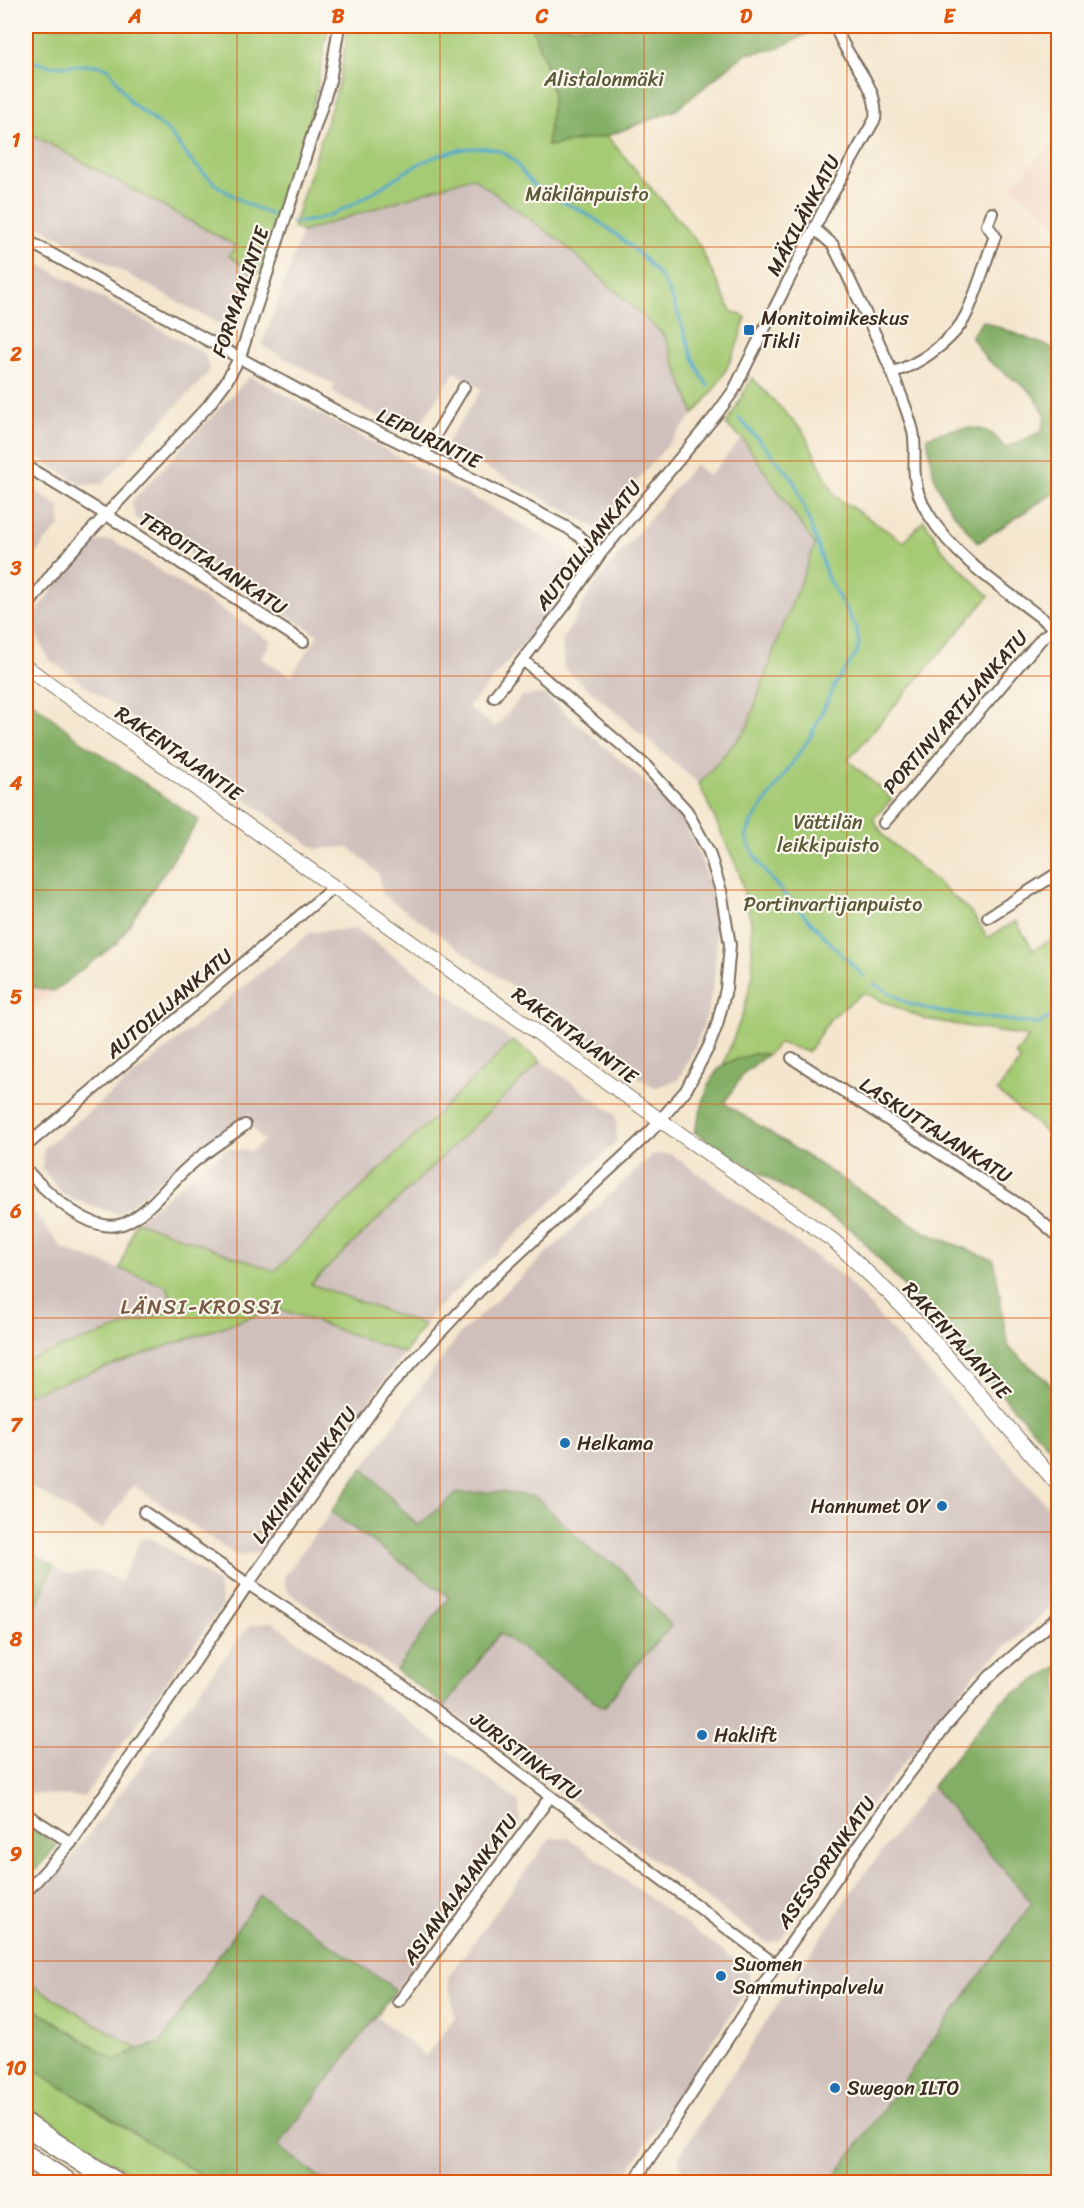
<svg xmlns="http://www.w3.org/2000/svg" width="1084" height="2208" viewBox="0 0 1084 2208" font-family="Sriracha,sans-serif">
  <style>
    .built { fill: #f3d4bf }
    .industrial { fill: #cfc0bb }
    .green { fill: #a6cb75; stroke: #707a4a; stroke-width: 1.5 }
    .forest { fill: #84af66; stroke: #606c42; stroke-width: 1.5 }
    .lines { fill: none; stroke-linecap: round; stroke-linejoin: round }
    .stream { stroke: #50a7cc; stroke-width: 3 }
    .minor-casing { stroke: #7c6c5c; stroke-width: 14 }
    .tertiary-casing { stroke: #7c6c5c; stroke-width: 16 }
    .motorway-casing { stroke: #7c6c5c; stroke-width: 24 }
    .minor { stroke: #fff; stroke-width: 10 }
    .tertiary { stroke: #fff; stroke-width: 14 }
    .motorway { stroke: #fff; stroke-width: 21 }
    .grid { fill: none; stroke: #df570d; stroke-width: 1.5; stroke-opacity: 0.55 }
    .poi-dot { fill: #1f6fb2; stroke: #fbf7ec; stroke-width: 2 }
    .labels { text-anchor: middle; stroke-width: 4.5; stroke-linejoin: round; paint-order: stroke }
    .park-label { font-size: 20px; fill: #5b5a38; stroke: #fbf7ec }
    .street-label { font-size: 20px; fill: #3b2a1e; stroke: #fbf7ec }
    .poi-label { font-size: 20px; fill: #3b2a1e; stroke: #fbf7ec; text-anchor: start }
    .neighbourhood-label { font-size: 21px; letter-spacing: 1.5px; fill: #7b5a46; stroke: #fbf7ec }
    .neatline { fill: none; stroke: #df570d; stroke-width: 2 }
    .grid-label { font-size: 20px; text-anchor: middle; font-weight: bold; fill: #df570d }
  </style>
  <rect width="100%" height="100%" fill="#fbf7ec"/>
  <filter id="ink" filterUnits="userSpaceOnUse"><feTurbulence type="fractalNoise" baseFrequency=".0167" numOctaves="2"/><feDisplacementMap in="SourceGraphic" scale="12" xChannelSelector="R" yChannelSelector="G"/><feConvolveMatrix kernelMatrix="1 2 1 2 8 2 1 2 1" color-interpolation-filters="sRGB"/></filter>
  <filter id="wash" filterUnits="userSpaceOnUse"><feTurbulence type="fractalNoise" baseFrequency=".008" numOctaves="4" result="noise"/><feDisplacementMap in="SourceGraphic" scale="24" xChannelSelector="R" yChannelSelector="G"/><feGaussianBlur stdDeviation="1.35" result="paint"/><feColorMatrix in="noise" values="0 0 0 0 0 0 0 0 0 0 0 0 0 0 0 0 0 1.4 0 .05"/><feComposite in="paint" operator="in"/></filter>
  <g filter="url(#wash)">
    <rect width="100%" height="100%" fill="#f4e6ce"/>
    <!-- built -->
    <path class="built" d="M1058,137V223L1010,187Z
      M26,986L54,991L26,1012Z"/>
    <!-- industrial -->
    <path class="industrial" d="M26,131L236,246L230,255L253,274L238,317L217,323L26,219Z
      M472,177L560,241L664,335L694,414L597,528L445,445L482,389L455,372L419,426L404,430L332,392L335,385L262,346L302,232Z
      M26,257L204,353L210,371L102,484L81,485L26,449Z
      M250,376L566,548L572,568L541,623L468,708L496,727L522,696L543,694L677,809L686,825L701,859L711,892L717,945L714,980L707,1015L695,1047L678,1080L654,1088L382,894L379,874L349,847L316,849L48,659L30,621L70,565L91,542L112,540L271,641L261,658L291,676L318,635L135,517L132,501Z
      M742,438L815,545L777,641L747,728L699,784L564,668L562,641L595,584L695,464L709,476Z
      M26,485L60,507V526L43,544L26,569Z
      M356,929L513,1041L275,1271L136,1221L227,1148L251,1151L264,1141L243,1115L118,1215L63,1195L42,1168L44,1148L311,932Z
      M541,1061L616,1115L617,1141L433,1312L424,1325L310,1285Z
      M653,1154H671L844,1277L1058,1518V1601L975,1674L856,1823L780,1940L767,1943L287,1591L284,1577L459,1335Z
      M26,1202L63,1249L167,1286L175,1309L26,1360Z
      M277,1308L404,1353L261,1552L237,1556L133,1485L102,1530L26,1483V1395Z
      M151,1538L218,1583L222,1606L84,1797L26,1793V1628L54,1566L67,1574L97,1571L121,1581L141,1539Z
      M272,1622L519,1802L520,1822L376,2016L426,2056L455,2017L448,1977L550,1838L567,1837L748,1970L750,1985L621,2182H326L192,2083L138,2049L35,1987L26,1995V1901L68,1861L249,1626Z
      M932,1786L1033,1902L831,2182H684L679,2156L850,1893Z"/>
    <!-- green -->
    <path class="green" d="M26,26H328C315,109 294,192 267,272L253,274L229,255L236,246L26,131Z
      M348,26H531L545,62L553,95L547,146L607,136L698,243L731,311L746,317C735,357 722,383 694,414L664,335L560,241L472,177L302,232L293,227L339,83Z
      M752,378L803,431L835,496L904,542L924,520L943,550L989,596L848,760L892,799L873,819L885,837L971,912L988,938L1016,921L1033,950L1058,936V1143L997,1091L1021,1060L1015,1055L1029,1037L924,1019L863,993L830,1019L808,1052L779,1043L767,1055L757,1053L723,1065L744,1010L753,974L751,922L739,872L699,784L747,728L777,641L815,545L742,438L726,425Z
      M513,1041L541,1061L311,1284L424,1325L404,1353L277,1308L26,1395V1360L175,1309L167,1286L120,1269L136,1221L275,1271Z
      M35,1987L138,2049L116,2061L26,2003V1995Z
      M26,2064L211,2182H144L26,2108Z"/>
    <!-- forest -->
    <path class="forest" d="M531,26H814L813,31L776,49L745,54L676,110L607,136L547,146L553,95L545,62Z
      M983,321L1058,350V490L978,543C962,523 940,501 934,475C931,463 929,450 927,437C946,430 974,422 992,434C997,437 1001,444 1005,448L1041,432L1046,415L1031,392L986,359L971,336Z
      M26,697L81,741L199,820L117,943L54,991L26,986Z
      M757,1053L767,1055L744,1073L724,1103L926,1233L994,1260L1008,1347L1058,1390V1457L854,1231L694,1132C701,1115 707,1073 725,1064C735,1059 747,1056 757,1053Z
      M363,1468L418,1526L457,1493L503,1492L536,1497L596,1555L617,1565L671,1626L634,1668L604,1708L500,1633L445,1706L396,1670L449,1597L331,1512Z
      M33,1553L54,1566L26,1628V1561Z
      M1058,1666V2182H831L1032,1903L932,1786L1000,1702Z
      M26,1824L57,1845L40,1866L26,1878Z
      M260,1895L396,1990L278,2146L326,2182H211L26,2064V2003L116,2061L138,2049L160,2043Z"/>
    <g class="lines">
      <!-- stream -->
      <path class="stream" d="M26,60L51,66L98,65L109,69L131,103L168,131L192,162L219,187L245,203L272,215
        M292,222C337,225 384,181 423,162C444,152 479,142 502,152C516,158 522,174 533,184C548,197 568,203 585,213C610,228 644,255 661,278C682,308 685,353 708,386
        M739,418L791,476L798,490L819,549L827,577L856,627L859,642L857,653L835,684L811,736L751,823L746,837C756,865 775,884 795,905C817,929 840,953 864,976
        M874,984L910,1004L940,1012L1038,1024L1058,1012"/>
    </g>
  </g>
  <g filter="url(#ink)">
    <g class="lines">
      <defs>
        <path id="minor" d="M815,229L833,245L840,259C865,314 894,369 912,427C917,444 913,460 915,477C916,491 922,504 929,515C960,565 1014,595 1058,631
          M26,240L347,417L424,454L568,528L601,553
          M891,372C917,367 955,339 966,315C978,290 985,262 995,236L987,225L992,213
          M424,454L464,387
          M26,466L105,514L303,642
          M26,608L56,568L208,406L226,382L240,357L330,81L339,26
          M494,697L566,604L601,553L716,415L734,390L825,207L875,119C880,84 844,58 836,26
          M884,823L1043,637L1058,627
          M988,917L1058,873
          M792,1058L1029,1211L1058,1236
          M26,1146L334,887
          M26,1170C47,1192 95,1241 129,1221C151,1209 168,1185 186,1169C204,1152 226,1139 245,1125
          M144,1512L248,1584L402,1685L776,1965
          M26,1814L71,1843
          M26,1892L71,1843L248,1584L390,1386L480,1290L650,1132L686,1090L709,1046L717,1025L726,989L730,945L721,891L709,852L687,811L646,766L523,660
          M399,2002L550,1797
          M634,2182L776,1965L902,1783L945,1727L989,1677L1058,1617"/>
        <path id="tertiary" d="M26,667L660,1120L834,1241L890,1294L918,1323L1058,1485"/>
        <path id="motorway" d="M26,2125L114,2182
          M26,2156L66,2182"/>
      </defs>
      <!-- minor casing -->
      <use href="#minor" class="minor-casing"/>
      <!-- tertiary casing -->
      <use href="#tertiary" class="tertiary-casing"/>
      <!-- motorway casing -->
      <use href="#motorway" class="motorway-casing"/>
      <!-- minor -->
      <use href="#minor" class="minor"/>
      <!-- tertiary -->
      <use href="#tertiary" class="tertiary"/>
      <!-- motorway -->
      <use href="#motorway" class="motorway"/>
    </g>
  </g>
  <!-- grid -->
  <path class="grid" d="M237,26V2182M440,26V2182M644,26V2182M847,26V2182M26,247H1058M26,461H1058M26,676H1058M26,890H1058M26,1104H1058M26,1318H1058M26,1532H1058M26,1747H1058M26,1961H1058"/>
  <!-- markers -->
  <g class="poi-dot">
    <rect x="743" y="324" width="12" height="12" rx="3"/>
    <circle cx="565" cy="1443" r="6"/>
    <circle cx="942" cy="1506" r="6"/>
    <circle cx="702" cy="1735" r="6"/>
    <circle cx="721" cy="1976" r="6"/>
    <circle cx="835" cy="2088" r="6"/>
  </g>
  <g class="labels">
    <!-- park labels -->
    <g class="park-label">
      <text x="604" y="86">Alistalonmäki</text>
      <text x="587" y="201">Mäkilänpuisto</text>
      <text x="828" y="829">Vättilän<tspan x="828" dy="23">leikkipuisto</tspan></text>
      <text x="833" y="911">Portinvartijanpuisto</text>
    </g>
    <!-- street labels -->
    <g class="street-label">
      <text transform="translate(803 215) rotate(-62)" y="7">MÄKILÄNKATU</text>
      <text transform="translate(240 292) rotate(-71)" y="7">FORMAALINTIE</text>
      <text transform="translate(429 438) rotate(26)" y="7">LEIPURINTIE</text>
      <text transform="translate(588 545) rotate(-52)" y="7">AUTOILIJANKATU</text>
      <text transform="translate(213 563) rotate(33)" y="7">TEROITTAJANKATU</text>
      <text transform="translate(955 712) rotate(-49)" y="7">PORTINVARTIJANKATU</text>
      <text transform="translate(179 753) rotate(35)" y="7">RAKENTAJANTIE</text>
      <text transform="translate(169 1003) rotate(-40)" y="7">AUTOILIJANKATU</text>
      <text transform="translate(575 1035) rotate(36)" y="7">RAKENTAJANTIE</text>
      <text transform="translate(936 1130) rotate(33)" y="7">LASKUTTAJANKATU</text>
      <text transform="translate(957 1340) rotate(48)" y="7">RAKENTAJANTIE</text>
      <text transform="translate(304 1475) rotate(-54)" y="7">LAKIMIEHENKATU</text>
      <text transform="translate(526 1756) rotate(37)" y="7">JURISTINKATU</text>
      <text transform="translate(826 1862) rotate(-55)" y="7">ASESSORINKATU</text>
      <text transform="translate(460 1889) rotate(-54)" y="7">ASIANAJAJANKATU</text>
    </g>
    <!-- poi labels -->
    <g class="poi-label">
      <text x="761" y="325">Monitoimikeskus<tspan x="761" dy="23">Tikli</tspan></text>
      <text x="577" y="1450">Helkama</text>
      <text x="930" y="1513" text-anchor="end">Hannumet OY</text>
      <text x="714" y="1742">Haklift</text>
      <text x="733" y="1971">Suomen<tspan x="733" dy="23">Sammutinpalvelu</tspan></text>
      <text x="847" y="2095">Swegon ILTO</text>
    </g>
    <!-- neighbourhood labels -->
    <g class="neighbourhood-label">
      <text x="201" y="1314">LÄNSI-KROSSI</text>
    </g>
  </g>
  <!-- margin -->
  <rect width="1084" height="2208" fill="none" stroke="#fbf7ec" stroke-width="66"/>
  <rect x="33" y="33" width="1018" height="2142" class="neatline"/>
  <g class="grid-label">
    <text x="135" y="23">A</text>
    <text x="338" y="23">B</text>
    <text x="542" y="23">C</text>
    <text x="746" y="23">D</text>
    <text x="949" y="23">E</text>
    <text x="16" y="147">1</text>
    <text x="16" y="361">2</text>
    <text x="16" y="575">3</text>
    <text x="16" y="790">4</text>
    <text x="16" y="1004">5</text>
    <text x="16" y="1218">6</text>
    <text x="16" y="1432">7</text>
    <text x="16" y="1646">8</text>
    <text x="16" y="1861">9</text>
    <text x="16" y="2075">10</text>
  </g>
</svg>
